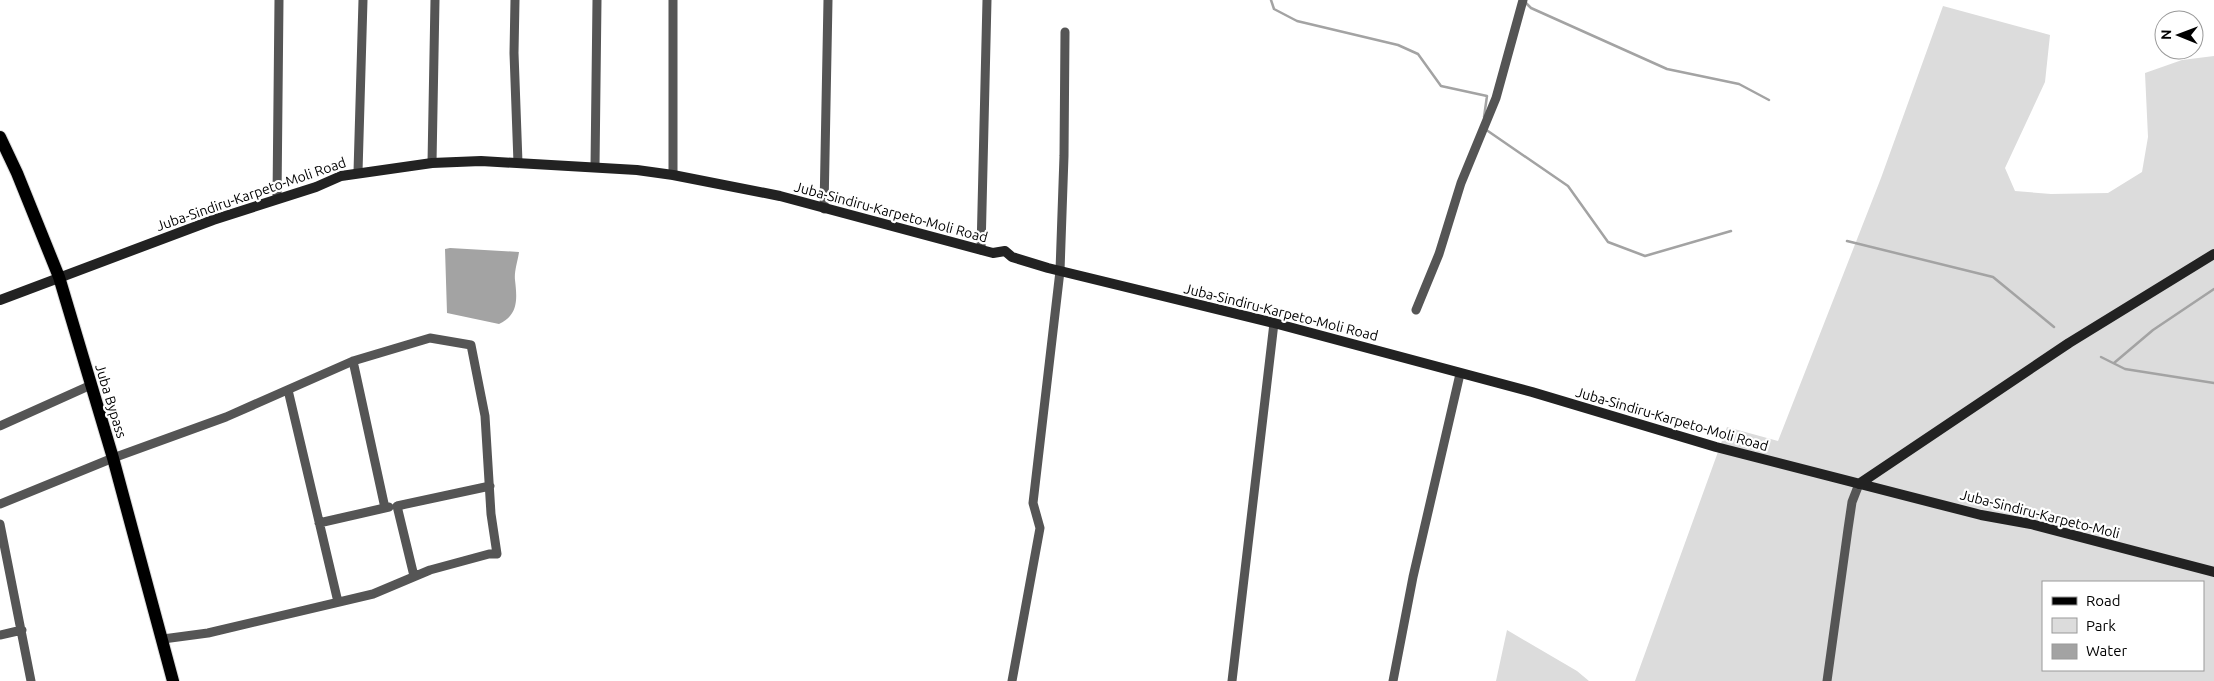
<svg xmlns="http://www.w3.org/2000/svg" width="2214" height="681" viewBox="0 0 2214 681" font-family="Ubuntu,sans-serif">
  <style>
    .green { fill: #dcdcdc; fill-rule: evenodd }
    .water { fill: #a3a3a3 }
    .lines { fill: none; stroke-linecap: round; stroke-linejoin: round }
    .stream { stroke: #a3a3a3; stroke-width: 2.5 }
    .primary-casing { stroke: #dbdbdb; stroke-width: 14 }
    .street { stroke: #555; stroke-width: 9 }
    .secondary { stroke: #222; stroke-width: 10 }
    .primary { stroke: #000; stroke-width: 12 }
    .labels { text-anchor: middle; stroke-width: 4.5; stroke-linejoin: round; paint-order: stroke }
    .street-label { font-size: 14px; fill: #000; stroke: #fff }
  </style>
  <rect width="100%" height="100%" fill="#fff"/>
  <!-- green -->
  <path class="green" d="M1943,6L2050,35L2045,82L2005,168L2015,191L2051,194L2108,193L2142,172L2148,137L2145,73L2182,60L2214,56V681H1635L1727,427L1778,441L1881,178ZM2043,582H2203V670H2043Z
    M1507,630L1577,671L1589,681H1496Z"/>
  <!-- water -->
  <path class="water" d="M450,248L519,252C518,260 514,271 515,280C517,298 519,315 499,324L447,313L445,249Z"/>
  <g class="lines">
    <!-- stream -->
    <path class="stream" d="M1271,0L1274,9L1297,21L1398,45L1418,54L1441,86L1487,96L1484,117
      M1525,2L1531,8L1667,69L1739,84L1769,100
      M1485,129L1568,186L1608,242L1645,256L1731,231
      M1847,241L1993,277L2054,327
      M2101,357L2125,369L2214,383
      M2114,363L2153,330L2214,289"/>
    <defs>
      <path id="primary" d="M0,137L17,173L59,277L113,458L173,681"/>
    </defs>
    <!-- primary casing -->
    <use href="#primary" class="primary-casing"/>
    <!-- street -->
    <path class="street" d="M515,0L514,53L518,163
      M673,0V175
      M432,163L435,0
      M595,167L597,0
      M358,172L363,0
      M277,198L279,0
      M824,209L828,0
      M981,250L987,0
      M1416,310L1439,254L1461,183L1496,98L1523,0
      M353,361L385,508
      M288,390L338,602
      M0,426L91,385
      M0,504L113,458L226,417L353,361L430,338L471,345L485,416L491,514L497,554H489L430,570L373,594L208,633L163,639
      M319,523L389,507
      M0,524L31,681
      M414,576L397,506L490,486
      M0,635L22,630
      M1012,681L1040,528L1033,503L1060,271L1064,156L1065,32
      M1232,681L1274,323
      M1393,681L1413,577L1460,374
      M1827,681L1848,529L1852,502L1859,484"/>
    <!-- secondary -->
    <path class="secondary" d="M0,300L213,220L316,187L341,176L432,163L481,161L637,170L673,175L780,196L993,253L1005,251L1012,257L1048,268L1274,323L1532,392L1716,447L1981,515L2031,524L2214,572
      M1859,484L2069,343L2214,254"/>
    <!-- primary -->
    <use href="#primary" class="primary"/>
  </g>
  <g class="labels">
    <!-- street labels -->
    <g class="street-label">
      <text transform="translate(251 194) rotate(-19)" y="5">Juba-Sindiru-Karpeto-Moli Road</text>
      <text transform="translate(891 212) rotate(15)" y="5">Juba-Sindiru-Karpeto-Moli Road</text>
      <text transform="translate(1281 312) rotate(14)" y="5">Juba-Sindiru-Karpeto-Moli Road</text>
      <text transform="translate(111 401) rotate(73)" y="5">Juba Bypass</text>
      <text transform="translate(1672 419) rotate(16)" y="5">Juba-Sindiru-Karpeto-Moli Road</text>
      <text transform="translate(2040 514) rotate(14)" y="5">Juba-Sindiru-Karpeto-Moli</text>
    </g>
  </g>
  <!-- legend -->
  <rect x="2042" y="581" width="162" height="90" fill="#ffffff" stroke="#999999"/>
  <rect x="2052" y="597" width="25" height="8" fill="#000000" stroke="#999999"/>
  <text x="2086" y="606" font-size="15" fill="#000000">Road</text>
  <rect x="2052" y="618" width="25" height="15" fill="#dcdcdc" stroke="#999999"/>
  <text x="2086" y="631" font-size="15" fill="#000000">Park</text>
  <rect x="2052" y="644" width="25" height="15" fill="#a3a3a3" stroke="#999999"/>
  <text x="2086" y="656" font-size="15" fill="#000000">Water</text>
  <!-- north arrow -->
  <g transform="translate(2179 35) rotate(271)"><circle r="24" fill="#ffffff" stroke="#999999"/>
  <path d="M0-4L9 19L0 12L-9 19Z" fill="#000000"/>
  <text y="-8" font-size="14" font-weight="bold" text-anchor="middle" fill="#000000">N</text>
  </g>
</svg>
